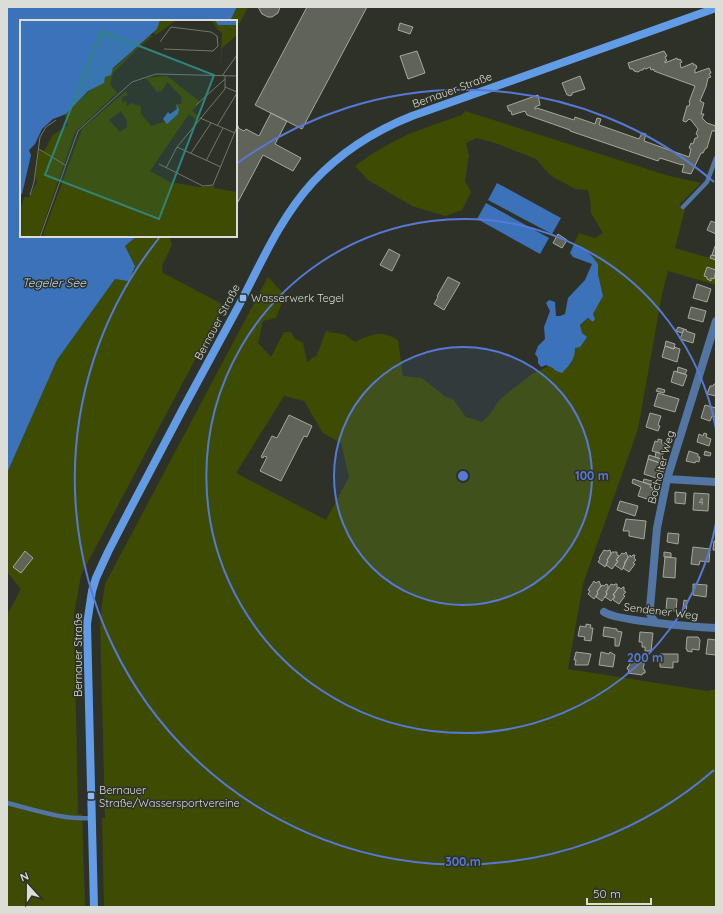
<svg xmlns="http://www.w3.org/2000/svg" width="723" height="914" viewBox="0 0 723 914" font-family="Quicksand,sans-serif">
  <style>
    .green { fill: #3e4c03; fill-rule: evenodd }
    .water { fill: #3b72b9 }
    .building { fill: #606458; stroke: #a4a89c }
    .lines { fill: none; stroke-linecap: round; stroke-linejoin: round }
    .service { stroke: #5275a4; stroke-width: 4.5 }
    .minor { stroke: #5275a4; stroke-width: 8 }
    .secondary { stroke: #629ce6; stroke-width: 8 }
    .ring { fill: none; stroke: #5679d7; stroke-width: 2 }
    .poi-dot { fill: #88bafc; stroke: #2e3127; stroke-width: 1.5 }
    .labels { text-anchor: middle; stroke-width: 3; stroke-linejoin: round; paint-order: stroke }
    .number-label { font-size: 9px; fill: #bcbfb6 }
    .street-label { font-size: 11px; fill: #dbddd6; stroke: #2e3127 }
    .poi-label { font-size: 11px; fill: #dbddd6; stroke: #2e3127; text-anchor: start }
    .water-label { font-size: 12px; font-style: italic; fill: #b5d2f8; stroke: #2e3127 }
    .inset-road { fill: none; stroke: #73766d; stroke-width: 1 }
    .view { fill: #2e857e; fill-opacity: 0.15; stroke: #2e857e; stroke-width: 2 }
    .inset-edge { fill: none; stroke: #dbddd6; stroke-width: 2 }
    .centre { fill: #5679d7; stroke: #2e3127; stroke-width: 2 }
    .ring-label { font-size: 12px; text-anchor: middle; font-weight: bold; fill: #5679d7; stroke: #2e3127; stroke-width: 3; stroke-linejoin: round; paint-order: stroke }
  </style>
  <rect width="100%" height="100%" fill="#2e3127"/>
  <!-- green -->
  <path class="green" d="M237,7H248L236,30V21H230Z
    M465,111L669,176L701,183L679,205L685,209L675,248L716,260V285L668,271L662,294L638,429L583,584L568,669L707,691L716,689V907H104L102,818H105L100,618L105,584L268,277L285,295L276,318L263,321L258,343L271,357L284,332H291L295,339L303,343L307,362L317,355L326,331L345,335L355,342C372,334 381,330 398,340L403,376L422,378L446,397L453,399L466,417L482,422L490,414L500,399L532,374L549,366L553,368L554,370L562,372L571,364L575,347L582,333L580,326L593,314L603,296L598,274V264L592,256L583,248L574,244L579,233L595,238L603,233L591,213L590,198L588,190L575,189L550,175L536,159L495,143L477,138L466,143L469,156L465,181L471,192L462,210L445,216L412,206L368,180L355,166C372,153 390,143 409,134C426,127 445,121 462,115ZM284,396L304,401L323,433L341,443L349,477L326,520L236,473Z
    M137,236H169L172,245L162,266L163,273L224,305L81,575L74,615L78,814H82L85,907H7V615L21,589L7,572V473L57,360L115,279L135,266L125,246Z"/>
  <!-- water -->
  <path class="water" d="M7,7H237L230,21H21V236H137L125,246L135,266L129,281L115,279L57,360L7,473Z
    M497,183L561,218L552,234L488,200Z
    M486,203L549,238L540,254L477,219Z
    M574,244L583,248L592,256L598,264V274L603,296L593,314L595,319L593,322L588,318L580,325L582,333L587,337L580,347L575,348C575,359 570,365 562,373L554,370L553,368L546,365L541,367L538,363V358L535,354L538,346L545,339L544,327L550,311L546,303L549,300L555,302L556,316H560L565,314L568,298L585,280L592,264L573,257L570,253Z"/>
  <!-- building -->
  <path class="building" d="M258,7H280L278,13L272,17H268L262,14Z
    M307,7H367L302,129L255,105Z
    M400,23L413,27L410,34L398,30Z
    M417,51L425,73L408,79L400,56Z
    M664,51L667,56L665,57L667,61H665V63L677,58L678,60L680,59L682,62L680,63L681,68L693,63L694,65H696L697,68L695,69V73L709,68L711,73L709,74L711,77L708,78L706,87L700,101L704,103L701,114H704L702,118L707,123L716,126V131H712L707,148L705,149L703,153H701L691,174L682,172L684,165L683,164L682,165L660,158L658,161L570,131V130L527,115L525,111L512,115L511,111H509L507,106L538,95L540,105L535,107V109L537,108L574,120L575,117L595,124L597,118L601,119L599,125L639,139L642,133L646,134L644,141L689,157L691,149L689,148L691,143L693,144L695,138H697L698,136L696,134L698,129L691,120L689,119L686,122L683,121V120L687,106H689L690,103L689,102L695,86L654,71V69L651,70L650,67L646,69L644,68L643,70H641L638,72L634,71L633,69H630L628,63Z
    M580,76L585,89L572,93V95L569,96V95H567L562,83Z
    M271,113L287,121L275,144L301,158L293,171L263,155L238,202L236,201V125L239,127L238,128L244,131L246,129L259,136Z
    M711,221L716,223V234L707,230Z
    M558,234L567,240L562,248L553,243Z
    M715,246H716V256L712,255Z
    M389,249L400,255L392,271L380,265Z
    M711,255L716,256V260L710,258Z
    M707,267L716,270L714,279L711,278V281L707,279V277L704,276Z
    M448,277L460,283L444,310L434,304L438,297L437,296Z
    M697,284L711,289L707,302L693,298Z
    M691,307L706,311L703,322L688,318Z
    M678,327L684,329L682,333L676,331Z
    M684,329L687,330L686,331L695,334L693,343L680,339Z
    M666,341L675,344L674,349L665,346Z
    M665,346L674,349V347L680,349L677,362L662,357Z
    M678,367L687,370L685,374L677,372Z
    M674,371L687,375L683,386L671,382Z
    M714,384H716V396L707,394L710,386H713Z
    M658,388L665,390L664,393L656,391Z
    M658,393L679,399L675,412L654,406Z
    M705,405L716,408V417L712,416L710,421L701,418Z
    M650,413L661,416L658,425L660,426L658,431L646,427Z
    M289,415L312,426L307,437L304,436L281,481L260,471L267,457L264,456L263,458L261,457L272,436L277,438Z
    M704,433L707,434L706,437L711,439L709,446L697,442L699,434L703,436Z
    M658,439L662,440L661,443L666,444L663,454L652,451L655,441L658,442Z
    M689,451L698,454V457H700L699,462L696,461L695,463L686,461Z
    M705,451L711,453L710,456L704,455Z
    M656,452L663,454L661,459L655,457Z
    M649,455L661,459L660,463L648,459Z
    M648,459L660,463L656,478L644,474Z
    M633,479L651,485L650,487L653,488L650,500L638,496L641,487L632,483Z
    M644,479L652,481L651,485L643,482Z
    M675,492L686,493L685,504L675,503Z
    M694,493L709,494L708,511L693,510Z
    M620,501L638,506L635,516L617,510Z
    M626,519L646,521L644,539L629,536V531H623Z
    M668,533L679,534L678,544L667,542Z
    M714,541H716V550H713Z
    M693,547L710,549L709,562L700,561L699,565L691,564Z
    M604,550L607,551L610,550L611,554L607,560L608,561L605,567L598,562L600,559L599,558Z
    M25,551L33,558L21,573L13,567Z
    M612,552H617V555L619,556L616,560L618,561L612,569L606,565L608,561L607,560Z
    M626,552L628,557L622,570L615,565L618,561L616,560L622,553L624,554Z
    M664,552L671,553V557H664Z
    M630,555L631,557L633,555H635L634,558L636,560L633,563L635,564L629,572L623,568L625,564L624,563Z
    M665,557L676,558L675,578L663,577Z
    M594,581L596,583L599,581L601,586L597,592L598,593L594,599L588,594L590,591L588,590Z
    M606,584L608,585V589L606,592L607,594L602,601L596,597L598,593L597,592L602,585L604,586Z
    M611,584L614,585L615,584H617V588H618L613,595L615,596L611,601L605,597L607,594L606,592Z
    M693,584L707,585L706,597L693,595Z
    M619,587L621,589L623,587H624V591L626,592L623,595L625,596L619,604L613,600L615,596L613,595Z
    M667,598L677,599L676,611L666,610Z
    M684,600L687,601L686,616H682Z
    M586,624L591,625L590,628H593L591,641L584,640L585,637L578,636L580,626L586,627Z
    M604,627L617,629V631L622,632L619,646H615V638L603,636Z
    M640,632L653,633L651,651H645V647H642V642H639Z
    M687,637H698L700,640L699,650L692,649V652L687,651V649H686Z
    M708,639L716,640V655L706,654Z
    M576,652L591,654L588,665H575L576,660H574Z
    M601,652L609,654L610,652L615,655L613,667L599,665Z
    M660,654H678V662H673V668L660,667Z
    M631,658L645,660L643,669L645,670V673H643L642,675L628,673L629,670L627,669L628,666H629Z"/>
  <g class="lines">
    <!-- service -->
    <path class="service" d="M683,207L707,182L716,158
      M7,803C35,810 63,820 91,818"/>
    <!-- minor -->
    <path class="minor" d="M667,479L716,482
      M604,612C617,621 696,627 716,628
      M655,622L650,614V608L657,528L667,479L716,321"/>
    <!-- secondary -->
    <path class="secondary" d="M94,907L87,624L92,591L96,578L108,552C150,470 193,389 237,309C260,266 279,219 313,182C341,152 374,131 412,116L716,8"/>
  </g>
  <!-- distance rings -->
  <circle cx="463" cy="476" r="129" fill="#5679d7" fill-opacity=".12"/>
  <g class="ring">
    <circle cx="463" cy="476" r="129"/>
    <path d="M716 523A257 257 0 1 1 716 429"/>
    <path d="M714 770A386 386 0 0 1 159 238M236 164A386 386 0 0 1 714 182"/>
  </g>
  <!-- markers -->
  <g class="poi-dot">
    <rect x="239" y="294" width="8" height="8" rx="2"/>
    <rect x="87" y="792" width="8" height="8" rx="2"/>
  </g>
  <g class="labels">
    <!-- number labels -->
    <g class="number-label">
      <text x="701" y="505">4</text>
    </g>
    <!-- street labels -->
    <g class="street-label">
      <text transform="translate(452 90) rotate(-20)" y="4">Bernauer Straße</text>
      <text transform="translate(217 322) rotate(-62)" y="4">Bernauer Straße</text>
      <text transform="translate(661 467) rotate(-75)" y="4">Bocholter Weg</text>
      <text transform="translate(661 611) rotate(7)" y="4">Sendener Weg</text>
      <text transform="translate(78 655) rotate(-90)" y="4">Bernauer Straße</text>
    </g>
    <!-- poi labels -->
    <g class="poi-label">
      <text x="251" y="302">Wasserwerk Tegel</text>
      <text x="99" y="794">Bernauer<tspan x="99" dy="13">Straße/Wassersportvereine</tspan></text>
    </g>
    <!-- water labels -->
    <g class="water-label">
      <text x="54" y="287">Tegeler See</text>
    </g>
  </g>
  <!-- overview -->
  <g transform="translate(20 20)">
    <rect width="217" height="217" fill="#2e3127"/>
    <path d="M140,0H156L136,15L133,13ZM191,0H195L198,5H217V15L202,28L200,51L202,12L199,11ZM130,15L134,17H131L115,31L93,53L90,64L97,73L55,112L19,217H0V192L4,177H9L17,162L15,156L19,130L24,131L33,115L48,105L45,95L49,90ZM147,56L180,82L172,91L180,97L177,100L169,94L130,151L150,162L178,167L194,166V168L217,172V217H22L62,109L106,71L108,75L102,77V83L105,80L107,86L112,83L121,87V94L131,106L150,100L158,94L156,84H161L162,77L147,62L143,70L137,72L126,58ZM101,91L107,101V107L100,112L89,100Z" fill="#3e4c03" fill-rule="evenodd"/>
    <path d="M0,0H140L137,9L93,48L91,55L85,57L84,63L68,71L46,94L33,99L22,109L15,124L9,130L11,135L2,174H0ZM195,0H217V5H198ZM156,84L159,89L158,94L147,104L143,99L148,92L150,94L157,89Z" fill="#3b72b9"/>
    <path class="inset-road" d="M140,22L151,7L191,12L197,16L198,26L193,31L144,29M202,56L217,35M205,67L217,72M176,85L205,59M180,98L215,113M197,106L217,73M157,127L201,147M19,129L45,145M171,133L191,103M186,141L203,108M139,144L183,166L193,165L217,107M146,148L157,127L205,69V56M10,175L14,162L20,117L26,107L36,100M20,217L58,111L112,62L136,54L217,56"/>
    <path class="view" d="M81,11L194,55L139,199L25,155Z"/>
    <rect width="217" height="217" class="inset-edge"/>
  </g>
  <circle cx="463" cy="476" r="6" class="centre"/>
  <g class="ring-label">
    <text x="592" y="480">100 m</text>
    <text x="645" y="662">200 m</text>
    <text x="463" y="866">300 m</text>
  </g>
  <!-- border -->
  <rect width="723" height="914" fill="none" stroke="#dbddd6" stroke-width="16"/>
  <!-- north arrow -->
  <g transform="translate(28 886) rotate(339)" stroke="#2e3127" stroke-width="3" paint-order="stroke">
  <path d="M0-3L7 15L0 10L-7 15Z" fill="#dbddd6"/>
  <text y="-6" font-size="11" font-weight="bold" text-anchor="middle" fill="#dbddd6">N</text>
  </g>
  <!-- scale -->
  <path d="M587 898v6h64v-6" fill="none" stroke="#dbddd6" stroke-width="2"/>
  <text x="593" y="898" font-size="12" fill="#dbddd6" stroke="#2e3127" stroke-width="3" paint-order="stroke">50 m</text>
</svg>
